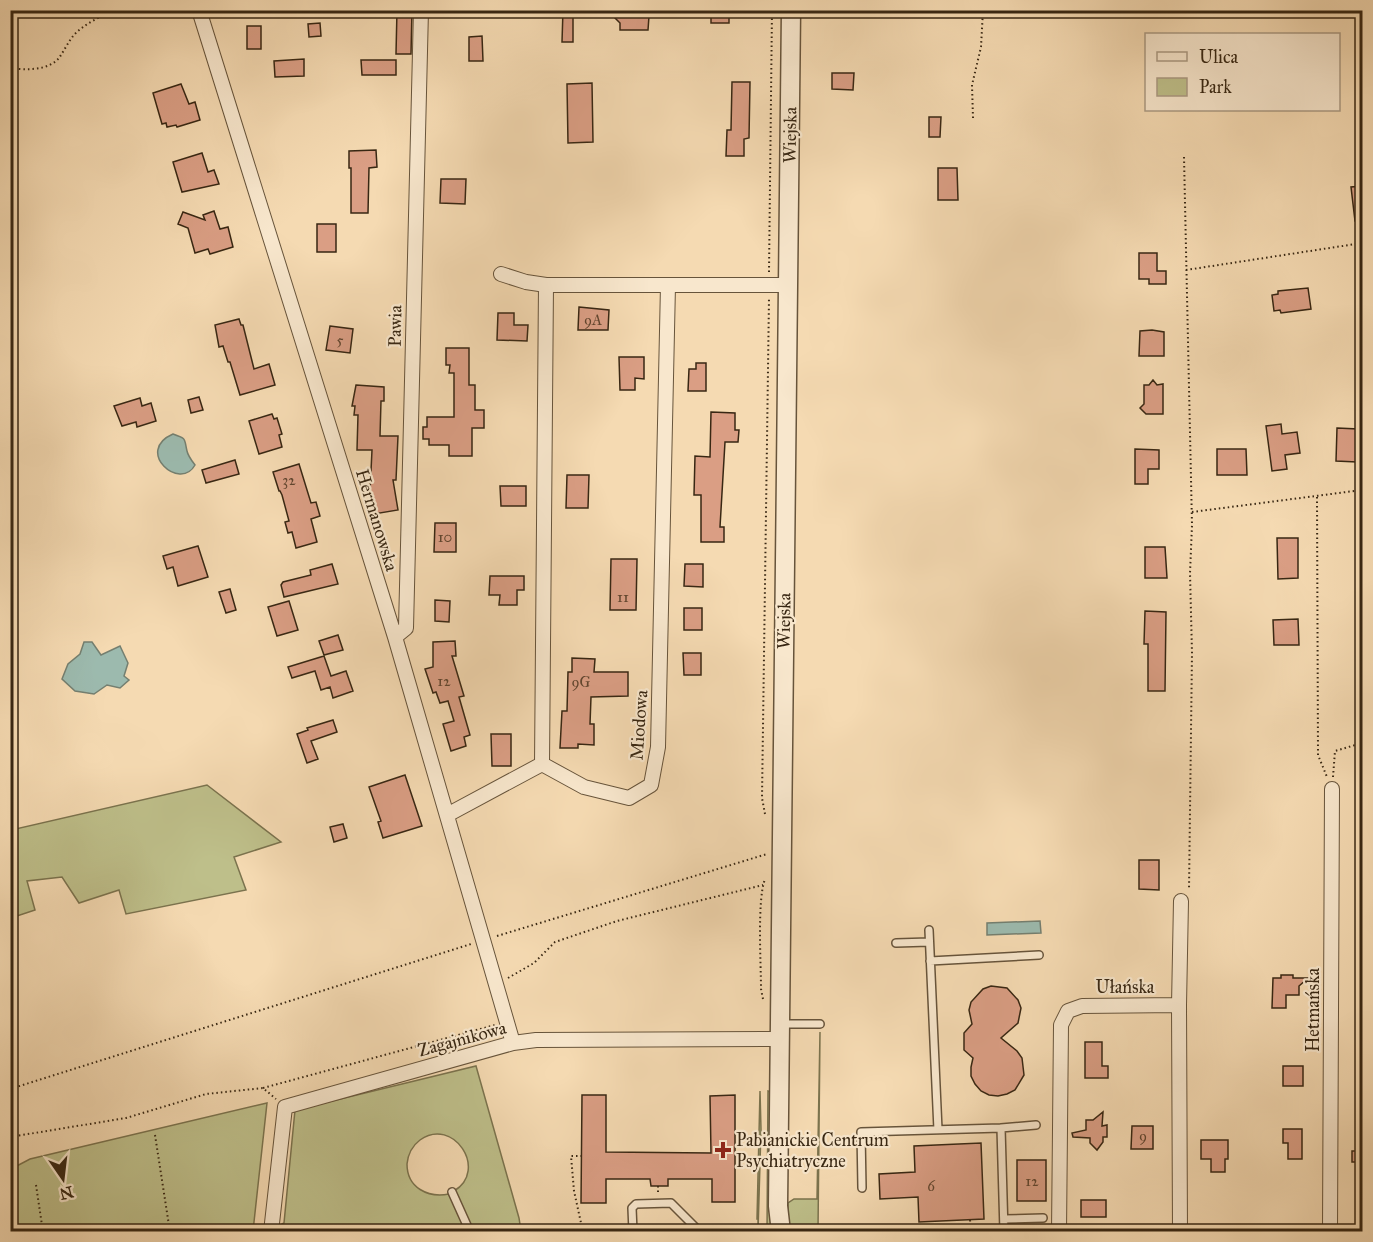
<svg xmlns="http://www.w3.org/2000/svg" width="1373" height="1242" viewBox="0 0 1373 1242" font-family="'IM FELL Great Primer',serif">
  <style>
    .green { fill: #bebf8a; stroke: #7b734e; stroke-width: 1.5 }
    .water { fill: #9cbaae; stroke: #747f70; stroke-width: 1.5 }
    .building { fill: #da9e84; stroke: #382713; stroke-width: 1.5 }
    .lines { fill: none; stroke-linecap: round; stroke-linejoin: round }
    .service-casing { stroke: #67543b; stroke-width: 10 }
    .minor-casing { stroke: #67543b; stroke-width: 16 }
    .tertiary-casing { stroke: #67543b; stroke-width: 21 }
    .path { stroke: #382713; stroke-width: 2; stroke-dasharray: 1.5 3; stroke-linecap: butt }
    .service { stroke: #f8e7cd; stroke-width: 7 }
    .minor { stroke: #f8e7cd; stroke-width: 14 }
    .tertiary { stroke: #f8e7cd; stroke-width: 18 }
    .poi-dot { fill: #8f2418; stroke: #f8e7cd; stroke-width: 2 }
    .labels { text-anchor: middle; stroke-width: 4.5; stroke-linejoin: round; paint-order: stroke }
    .number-label { font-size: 15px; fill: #60452f }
    .street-label { font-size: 18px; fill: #382713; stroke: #f8e7cd }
    .poi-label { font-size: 18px; fill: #382713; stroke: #f8e7cd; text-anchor: start }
  </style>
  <rect width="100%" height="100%" fill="#f5dab2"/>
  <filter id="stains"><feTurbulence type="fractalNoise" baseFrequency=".00333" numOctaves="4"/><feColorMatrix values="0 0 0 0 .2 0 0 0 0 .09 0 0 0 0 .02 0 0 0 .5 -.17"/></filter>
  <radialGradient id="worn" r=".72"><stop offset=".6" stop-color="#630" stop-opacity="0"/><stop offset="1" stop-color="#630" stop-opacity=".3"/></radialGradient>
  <!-- green -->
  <path class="green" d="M207,785L281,842L234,857L246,890L126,914L119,890L79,903L62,877L27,881L35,910L11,918V830Z
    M820,1032L818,1231H788V1203L794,1199H817Z
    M476,1066L519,1218L521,1231H473L454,1191C489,1170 453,1116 420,1140C412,1146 408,1154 407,1164C407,1188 428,1198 449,1194L466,1231L282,1232V1224L284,1223L295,1110Z
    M760,1091L761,1129L758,1232V1219H757Z
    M768,1091L771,1092L774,1231L767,1232Z
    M267,1103L253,1231H11V1169L30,1159Z"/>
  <!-- water -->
  <path class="water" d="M173,434C187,439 184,438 187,451C188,456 192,461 195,465C180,492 134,451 173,434Z
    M84,642H92L101,655L120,646L128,663L124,676L129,680L120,688L107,685L94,694L75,691L62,679L68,664L80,654Z
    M1040,921L1041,933L987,935V923Z"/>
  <!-- building -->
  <path class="building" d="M397,10H412L411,54H396Z
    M563,10H573V42H562Z
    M623,10H645V16H649L648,30H620V23L612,15Z
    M711,12H729V23H711Z
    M320,23L321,36L309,37L308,24Z
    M247,26H261V49H247Z
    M482,36L483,61H469V37Z
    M304,59V76L275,77L274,61Z
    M361,60H396V75H362Z
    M832,73H854L853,90L832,89Z
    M732,82H750L749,138L744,139V156H726L727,130H731Z
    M592,83L593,142L568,143L567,84Z
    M181,84L189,104L195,102L200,120L177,127L176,125L167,127L166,123L162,124L153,93Z
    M929,117H941L940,137H929Z
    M376,150L377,167L369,168L368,213H351V168H349V151Z
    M202,153L208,172L214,170L219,184L182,192L173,162Z
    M938,168H957L958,200H938Z
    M441,179H466L465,204L440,203Z
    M1362,186V220L1355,221L1351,187Z
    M214,211L220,229L228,227L233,247L210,254L208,249L195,253L188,228L178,224L183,212L205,220L203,215Z
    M317,224H336V252H317Z
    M1139,253H1157V271H1166V284H1149V279H1139Z
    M1308,288L1311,309L1281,313L1280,310L1274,311L1272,295L1278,294V291Z
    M579,307L609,310L608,330H578Z
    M498,313H514V325H528L527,341L497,340Z
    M239,319L241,325H243L254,369L269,364L275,385L240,395L230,362H228L223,346L219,347L215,325Z
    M330,326L353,329L350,353L326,350Z
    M1152,330L1164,332V356H1139L1140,331Z
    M446,348H469V385H475V410H484V428H472V456H449V445H429V439H423V427H427V417H454V373H449L450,365H446Z
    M619,357H644V379L635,378V390H620Z
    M696,363H706V391H688L689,369H696Z
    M1153,380L1157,385L1163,384V414H1146L1140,408L1144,404V385H1149Z
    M356,385L384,387V401H381L380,436H398L396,480H393L398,510L374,514L370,492L372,450H357L358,415H354L355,406H352Z
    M199,397L203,410L191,413L188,400Z
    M140,398L142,406L151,403L156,421L137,427L136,422L122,426L114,406Z
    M711,412L735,413V430H739L738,442H725L720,527H724V542H701V495H694L695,456L710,457Z
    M272,414L274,419L277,418L282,434L279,435L282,447L259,454L249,421Z
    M1281,424L1282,434L1297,432L1300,453L1285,455L1287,469L1272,471L1266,426Z
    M1337,428L1358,429L1357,462L1336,461Z
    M1135,449L1159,450V469H1148V484H1135Z
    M1217,449H1246L1247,475H1217Z
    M235,460L239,474L206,483L202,470Z
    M299,464L311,503L316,502L320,516L311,519L317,542L296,548L292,532L288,533L285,522L289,521L282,495L280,491H279L273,472Z
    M567,475H589L588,508H566Z
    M500,486H526V506H501Z
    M435,523H456V552H434Z
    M1277,538H1298V578L1278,579Z
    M198,546L208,577L178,586L173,567L167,569L163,556Z
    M1145,547H1165L1167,578H1145Z
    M611,559H637L636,610H610Z
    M332,564L338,584L284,597L281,585L283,582L311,575L310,570Z
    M685,564H703V587L684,586Z
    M490,576H524V590H517V605H499L500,595H489Z
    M230,589L236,610L226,613L219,592Z
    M435,600L450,601L449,622L435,621Z
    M289,601L298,630L277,636L268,607Z
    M684,608H702V630H684Z
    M1145,611L1166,612L1165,691H1148V644H1144Z
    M1298,619L1299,645H1274L1273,620Z
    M338,635L343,650L324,655L319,641Z
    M455,641L456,656H452L464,696L459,697L470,735L464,737L466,746L451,751L443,724L454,721L448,701L440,703L436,692L433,693L425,669L433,667V642Z
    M683,653H701V675H684Z
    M324,656L331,676L346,671L353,691L333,698L330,687L321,690L315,671L292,678L288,667Z
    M572,658L595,659L594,672H628V696L591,697L590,724H594V745L578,744V748H560L562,711H567L568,672H572Z
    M333,720L337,732L311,741L318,759L307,763L297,734L308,730L307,728Z
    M491,734H511V766H492Z
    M405,775L422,826L383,838L378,822L381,821L369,787Z
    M343,824L347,838L334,842L330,827Z
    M1139,860H1159V890L1139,889Z
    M1281,975H1293V978H1308L1299,986V995H1286V1008H1272L1273,978H1281Z
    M991,986L1007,988L1018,1000L1021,1008L1018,1023L1001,1038L1017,1051L1022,1058L1024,1075L1015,1090L1007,1094L998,1096L989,1095L981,1091L975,1084L971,1076V1067L973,1058L964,1050V1033L972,1024L969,1010L971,1002L983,989Z
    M1085,1042H1102V1066H1108V1078H1085Z
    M1283,1066H1303V1086H1283Z
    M582,1095H606V1152L711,1153L710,1096L735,1095V1202H712V1179H668V1186H651L650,1179H606V1203H581Z
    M1103,1112L1102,1126L1107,1125V1137H1103V1142L1097,1150L1090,1143V1138L1073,1137L1072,1133L1086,1130V1120H1093Z
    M1132,1126H1153V1149H1131Z
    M1283,1129H1302V1159H1288V1143H1283Z
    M1201,1140H1228V1159H1225V1172H1211V1159H1201Z
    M981,1143L984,1219L919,1222L918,1197L880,1199L879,1174L915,1172L914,1146Z
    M1352,1151H1362V1162H1352Z
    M1017,1160H1046V1201H1017Z
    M1081,1200H1106V1217H1081Z"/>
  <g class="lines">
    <defs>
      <path id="service" d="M929,930L938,1130
        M896,943L929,942
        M930,961L1039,955
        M780,1024H820
        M1001,1128L1036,1125
        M862,1188L861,1132L1001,1128L1004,1232
        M452,1192L470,1232
        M1004,1219L1043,1218
        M633,1232L632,1208L636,1204L671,1203L700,1232"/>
      <path id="minor" d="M199,10L395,637L513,1043
        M501,274L526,282L546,285H788
        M546,285L542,764L584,787L629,798L651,785L658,747L668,285
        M395,637L406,628L421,10
        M447,815L542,764
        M1179,1005L1181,901
        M271,1232L285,1107L513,1043L536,1040L780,1039
        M1059,1232L1061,1025L1068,1011L1082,1006L1179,1005L1180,1232
        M1330,1232L1332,789"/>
      <path id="tertiary" d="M781,1232L778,1206L791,10"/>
    </defs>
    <!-- service casing -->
    <use href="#service" class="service-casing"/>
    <!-- minor casing -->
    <use href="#minor" class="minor-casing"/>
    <!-- tertiary casing -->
    <use href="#tertiary" class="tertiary-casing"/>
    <!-- path -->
    <path class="path" d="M10,68C25,70 48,71 59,58C64,51 68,42 74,35C84,24 100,17 113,10
      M973,118L972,85L981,47L983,10
      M1184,157L1192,525L1190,573L1192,653L1189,890
      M1186,270L1362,243
      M769,272L772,10
      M1317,497L1318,755L1327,777
      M1192,512L1362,490
      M1333,777L1335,751L1362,743
      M765,814L762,798L769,298
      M497,936L767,854
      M508,978L534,963L555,942L617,921L763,885
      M763,999L761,989C761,963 757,900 765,879
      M263,1088L495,1025
      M10,1089L471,944
      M155,1135L170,1232
      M10,1137L126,1118L206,1094L263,1088L276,1099
      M582,1156H571L574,1191L583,1232
      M36,1185L43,1232
      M658,1186V1194
      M970,1220L971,1232
      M971,1227L992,1226"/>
    <!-- service -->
    <use href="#service" class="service"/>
    <!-- minor -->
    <use href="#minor" class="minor"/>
    <!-- tertiary -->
    <use href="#tertiary" class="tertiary"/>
  </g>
  <!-- markers -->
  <path class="poi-dot" d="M720 1141h6v6h6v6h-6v6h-6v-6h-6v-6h6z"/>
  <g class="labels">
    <!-- number labels -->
    <g class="number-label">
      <text x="593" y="325">9A</text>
      <text x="340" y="345">5</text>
      <text x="289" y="485">32</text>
      <text x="445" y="542">10</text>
      <text x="623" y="602">11</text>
      <text x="444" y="686">12</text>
      <text x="581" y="687">9G</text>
      <text x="1143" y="1141">9</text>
      <text x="1032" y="1186">12</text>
      <text x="931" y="1191">6</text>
    </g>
    <!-- street labels -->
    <g class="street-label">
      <text transform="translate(790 135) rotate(-89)" y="6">Wiejska</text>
      <text transform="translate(395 326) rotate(-89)" y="6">Pawia</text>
      <text transform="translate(377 520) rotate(73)" y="6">Hermanowska</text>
      <text transform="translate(784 621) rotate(-89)" y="6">Wiejska</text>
      <text transform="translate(639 725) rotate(-86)" y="6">Miodowa</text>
      <text x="1125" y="993">Ułańska</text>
      <text transform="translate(1313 1010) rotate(-90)" y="6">Hetmańska</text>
      <text transform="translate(462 1039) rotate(-15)" y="6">Zagajnikowa</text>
    </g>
    <!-- poi labels -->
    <g class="poi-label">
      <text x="736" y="1146">Pabianickie Centrum<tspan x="736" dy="21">Psychiatryczne</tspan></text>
    </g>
  </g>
  <!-- margin -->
  <rect width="1373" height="1242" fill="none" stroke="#f5dab2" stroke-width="36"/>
  <rect x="12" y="12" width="1349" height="1218" fill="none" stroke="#382713" stroke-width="3"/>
  <rect x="18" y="18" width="1337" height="1206" fill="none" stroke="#382713" stroke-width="1.5"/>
  <!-- legend -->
  <rect x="1145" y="33" width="195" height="78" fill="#f8e7cd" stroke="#ab9a83" stroke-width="1.5"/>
  <rect x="1157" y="52" width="30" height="9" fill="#f8e7cd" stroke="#ab9a83" stroke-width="1.5"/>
  <text x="1199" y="63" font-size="18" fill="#382713">Ulica</text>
  <rect x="1157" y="78" width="30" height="18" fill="#bebf8a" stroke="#ab9a83" stroke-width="1.5"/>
  <text x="1199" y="93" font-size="18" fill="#382713">Park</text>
  <!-- north arrow -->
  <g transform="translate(63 1179) rotate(166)" stroke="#f8e7cd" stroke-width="4.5" paint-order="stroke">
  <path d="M0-4.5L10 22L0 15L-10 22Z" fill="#382713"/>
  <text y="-9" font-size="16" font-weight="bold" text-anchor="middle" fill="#382713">N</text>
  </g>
  <rect width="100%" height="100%" filter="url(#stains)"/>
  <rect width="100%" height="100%" fill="url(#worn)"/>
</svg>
